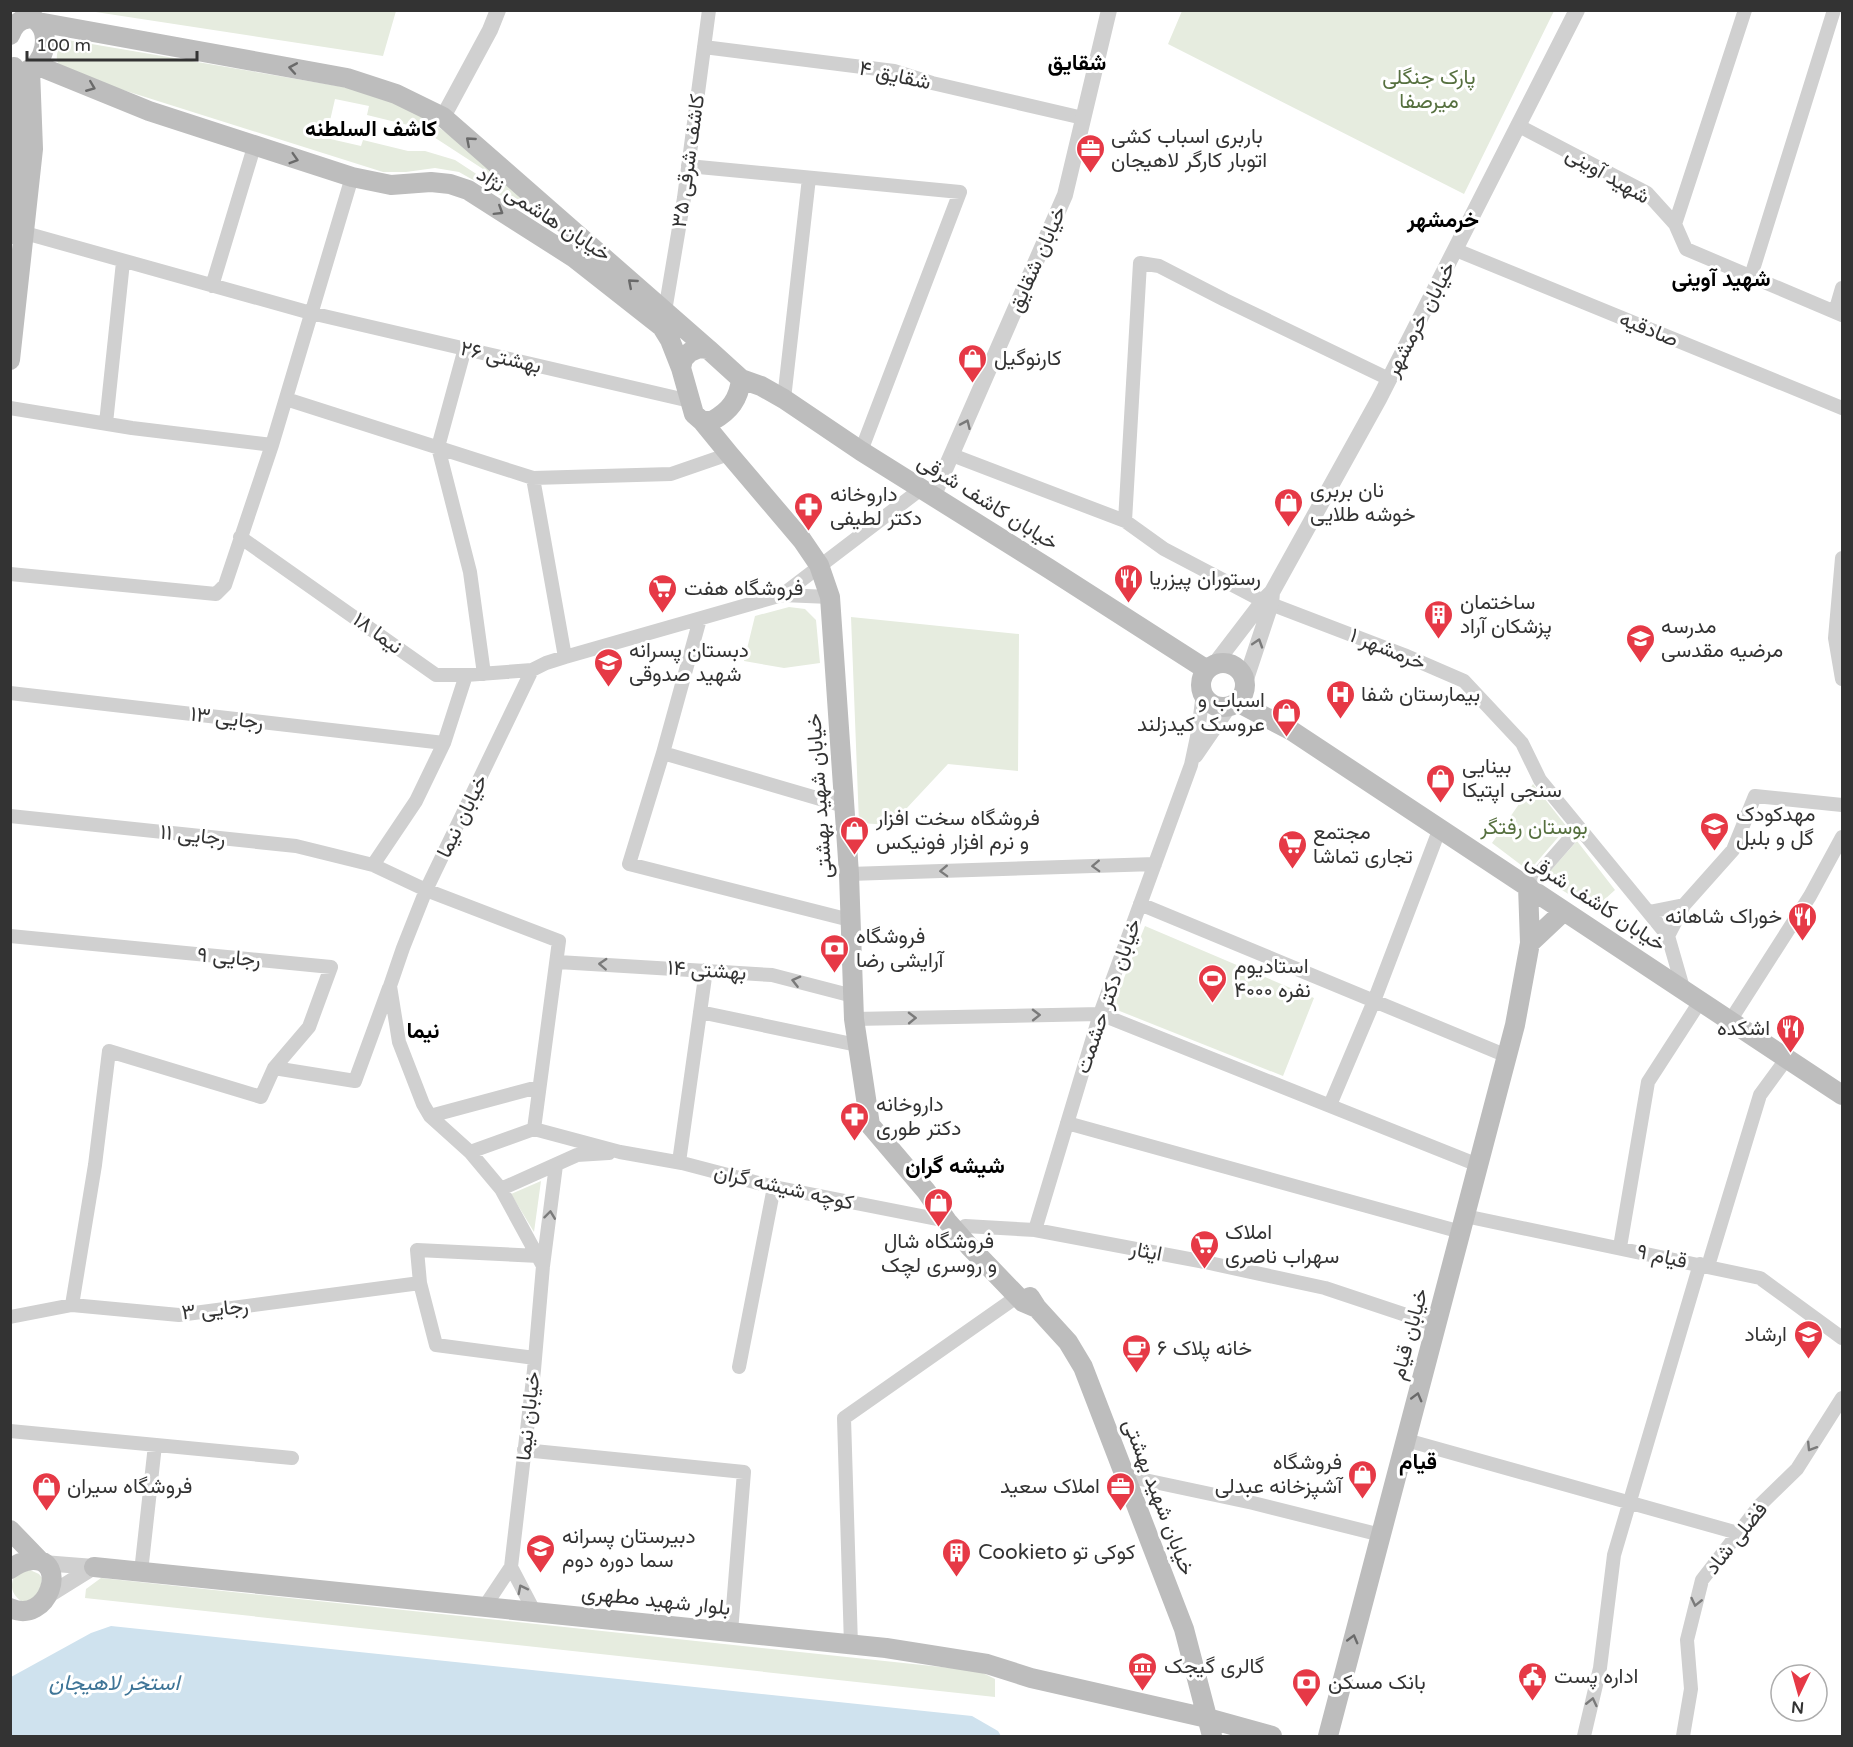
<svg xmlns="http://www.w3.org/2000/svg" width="1853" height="1747" viewBox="0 0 1853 1747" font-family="'Varela Round',Vazirmatn,sans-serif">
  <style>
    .green { fill: #e6ecdf; fill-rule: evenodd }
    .water { fill: #cfe2ee }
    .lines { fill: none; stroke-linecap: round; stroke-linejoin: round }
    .minor { stroke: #d0d0d0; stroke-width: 14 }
    .tertiary { stroke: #d0d0d0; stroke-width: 16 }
    .secondary { stroke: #bdbdbd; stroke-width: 20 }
    .oneway { stroke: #6a6a6a }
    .oneway2 { stroke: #7a7a7a }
    .labels { text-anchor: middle; stroke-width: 6; stroke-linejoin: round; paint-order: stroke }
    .street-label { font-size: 21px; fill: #333; stroke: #fff }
    .park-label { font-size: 21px; fill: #56703f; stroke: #fff }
    .poi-label { font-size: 21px; fill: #333; stroke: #fff; text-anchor: start }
    .neighbourhood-label { font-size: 22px; font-weight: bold; fill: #000; stroke: #fff }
    .water-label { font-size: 22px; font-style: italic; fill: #3f7597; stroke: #fff }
  </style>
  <rect width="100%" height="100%" fill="#fff"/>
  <!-- green -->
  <path class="green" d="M89,11H396L383,56Z
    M1182,11V10L1554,11L1464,194L1168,44Z
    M68,40L355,89L388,98L425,118L457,140L548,222L459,172L435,168L406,172H383L66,72C52,63 55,48 68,40ZM335,99L369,106L367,115L420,128L483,169L487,177H481L455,160L425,151H408L363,140L361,146L326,138Z
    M789,607L805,609L816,620L820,663L784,668L744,661L755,616Z
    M851,617L1019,634L1018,771L948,764L891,825L859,823Z
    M1533,784L1567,827L1529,871L1492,843Z
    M1577,841L1615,890L1594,909L1543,879Z
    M1145,926L1314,998L1283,1076L1112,1008Z
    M541,1181L534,1232L511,1194Z
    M30,1570L39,1574L42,1578L39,1598L23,1602C12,1596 9,1586 15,1575Z
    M101,1578L979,1671L995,1679V1697L85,1598L86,1589Z"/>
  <!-- water -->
  <path class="water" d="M111,1626L972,1716L998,1731L1001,1736H11V1677L91,1633Z"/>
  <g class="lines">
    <!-- minor -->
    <path class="minor" d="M704,47L894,71L932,83L1083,118
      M1519,126L1647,193L1675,224L1686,249L1842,315
      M688,166L960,192L861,451
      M1675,224L1745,10
      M25,233L311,313L690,401
      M1456,250L1842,408
      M1751,276L1834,10
      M212,286L254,147
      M1835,312L1842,288
      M664,317L684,198L709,10
      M465,348L438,447L470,572L484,674
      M286,399L533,478L671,474L729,454
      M784,399L809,178
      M10,408L132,428L272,445
      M106,423L123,262
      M952,455L1125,521L1164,549L1263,601L1404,655L1464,681L1522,743L1540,780L1668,936L1683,988
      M533,478L565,657
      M1125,521L1140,263L1159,266L1225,300L1389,379
      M240,537L436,675H466L532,670
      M1842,558L1835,638L1842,679
      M10,574L216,594L225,585L272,445L352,177
      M782,595L921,489
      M700,619L663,753L629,864L850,920
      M10,693L444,743
      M663,753L844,806
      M1196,756L1231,705
      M10,816L296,846L373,865L426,890L559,941L534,1129
      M373,865L416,801L444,743L466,675
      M849,874L1155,864
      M1528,886L1578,829
      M1140,904L1507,1056
      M1649,912L1684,905
      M10,936L331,967L309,1027L274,1068L261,1097L109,1051L95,1165L72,1305
      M1668,936L1684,905L1733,850L1755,796L1842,805
      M558,962L772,975L853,996
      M700,1012L857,1045
      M854,1019L1100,1014L1478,1165
      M1730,1021L1810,896L1842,837
      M274,1068L355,1081L389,988
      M1330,1105L1374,1001L1440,828
      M430,1116L538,1087
      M1067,1123L1461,1232
      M470,1152L534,1129L620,1152L682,1163L774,1187L947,1221
      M679,1162L706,970
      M501,1189L577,1155L609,1153
      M1465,1216L1760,1278L1842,1338
      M965,1226L1035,1230L1205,1262L1325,1288L1436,1325
      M1035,1230L1100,1014L1191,765L1198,732L1203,693
      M1620,1247L1648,1082L1701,1000
      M543,1266L501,1189L470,1152L430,1116L423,1104L399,1042L390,986L403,948L426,890L532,670L546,663L565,657L782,595L830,597
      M1708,1266L1760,1095L1787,1058
      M10,1317L72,1305L179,1315L420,1283
      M535,1358L436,1345L420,1283L417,1250L539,1256
      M739,1367L774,1187
      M10,1431L292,1458
      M1406,1440L1738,1533
      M524,1450L744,1472L731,1632
      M1126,1476L1253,1503L1381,1535
      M511,1567L534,1611
      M141,1572L155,1445
      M485,1606L511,1567L534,1370L543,1266L556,1165
      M851,1645L844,1418L1018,1296
      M1584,1736L1600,1668L1614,1555L1700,1264
      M1683,1736L1691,1689L1687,1640L1702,1580L1760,1505L1797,1469L1842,1398"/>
    <!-- tertiary -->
    <path class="tertiary" d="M443,117L490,30L498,10
      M933,497L1065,195L1109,10
      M1214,665L1263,601L1272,592L1379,399L1577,10
      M1245,682L1271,604L1272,592
      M43,1563L94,1567
      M49,1595L94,1567"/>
    <!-- secondary -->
    <path class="secondary" d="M38,22L347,78L396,94L443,117L708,349
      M10,35C14,24 22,16 34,19C53,31 45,65 26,71
      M36,65L149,111L352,177L391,185L431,182L450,184L468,190L573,257L662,327L670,340L681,368
      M10,234L20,148L14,67
      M699,348L708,349L741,379C739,399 730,411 712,421H702L694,414L681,368L683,359L690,352Z
      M10,360L33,149L30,70
      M741,379L761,386L784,399L861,451L1048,568L1207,670
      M702,421L729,454L802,540L819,565L830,597L849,874L854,1019L870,1125L926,1191L947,1221L969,1246L1023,1302L1037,1308
      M1201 685a22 22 0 1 1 44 0a22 22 0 1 1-44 0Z
      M1237,702L1292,731L1842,1095
      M1530,943L1564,911
      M1030,1297L1037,1308L1068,1342L1083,1367L1184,1629L1212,1736
      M10,1530L39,1560
      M94,1567L886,1648L987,1664L1031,1678L1207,1718L1272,1736
      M10,1569C17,1564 24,1561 32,1560C69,1558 49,1626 10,1608
      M1328,1736L1515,1025L1530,943L1528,886"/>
  </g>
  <!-- one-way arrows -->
  <defs><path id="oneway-chevron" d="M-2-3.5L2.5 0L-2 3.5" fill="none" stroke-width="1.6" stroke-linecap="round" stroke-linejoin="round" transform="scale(1.5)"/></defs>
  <g class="oneway">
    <use href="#oneway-chevron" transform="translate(293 68) rotate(-170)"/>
    <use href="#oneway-chevron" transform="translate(91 87) rotate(22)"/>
    <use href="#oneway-chevron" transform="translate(470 141) rotate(-139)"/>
    <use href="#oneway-chevron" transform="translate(294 159) rotate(17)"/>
    <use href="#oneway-chevron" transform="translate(499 211) rotate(32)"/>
    <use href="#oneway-chevron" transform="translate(632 283) rotate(-139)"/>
    <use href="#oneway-chevron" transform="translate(1417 1397) rotate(-75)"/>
    <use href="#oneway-chevron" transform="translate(1353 1639) rotate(-75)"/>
  </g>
  <g class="oneway2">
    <use href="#oneway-chevron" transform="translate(966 424) rotate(-66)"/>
    <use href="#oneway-chevron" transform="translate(1258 643) rotate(-72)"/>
    <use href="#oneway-chevron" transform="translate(1096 866) rotate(178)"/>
    <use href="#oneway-chevron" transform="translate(944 871) rotate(178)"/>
    <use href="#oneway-chevron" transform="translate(603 964) rotate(-177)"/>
    <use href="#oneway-chevron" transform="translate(796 981) rotate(-166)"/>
    <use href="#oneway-chevron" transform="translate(1036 1015) rotate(-1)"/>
    <use href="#oneway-chevron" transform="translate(912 1018) rotate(-1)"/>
    <use href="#oneway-chevron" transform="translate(550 1215) rotate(-83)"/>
    <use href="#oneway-chevron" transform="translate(1811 1447) rotate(122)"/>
    <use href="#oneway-chevron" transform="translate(522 1589) rotate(-117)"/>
    <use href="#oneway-chevron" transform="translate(1696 1602) rotate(103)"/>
    <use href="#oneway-chevron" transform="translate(1592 1702) rotate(-77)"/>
  </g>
  <!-- icons -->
  <defs>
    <symbol id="office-pin" viewBox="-11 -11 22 30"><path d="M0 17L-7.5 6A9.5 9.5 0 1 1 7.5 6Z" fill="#e63946" stroke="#fff"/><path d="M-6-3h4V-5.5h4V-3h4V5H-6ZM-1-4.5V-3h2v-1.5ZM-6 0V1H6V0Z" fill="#fff"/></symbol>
    <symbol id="shop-pin" viewBox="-11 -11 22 30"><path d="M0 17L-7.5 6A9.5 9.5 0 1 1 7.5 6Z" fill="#e63946" stroke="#fff"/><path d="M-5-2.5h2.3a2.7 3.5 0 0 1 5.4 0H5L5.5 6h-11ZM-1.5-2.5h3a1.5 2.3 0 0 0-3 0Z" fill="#fff"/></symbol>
    <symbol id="pharmacy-pin" viewBox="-11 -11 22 30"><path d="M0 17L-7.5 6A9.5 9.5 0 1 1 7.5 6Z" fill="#e63946" stroke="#fff"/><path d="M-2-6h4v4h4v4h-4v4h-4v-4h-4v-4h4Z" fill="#fff"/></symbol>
    <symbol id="restaurant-pin" viewBox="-11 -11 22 30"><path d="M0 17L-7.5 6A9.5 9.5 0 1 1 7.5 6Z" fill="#e63946" stroke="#fff"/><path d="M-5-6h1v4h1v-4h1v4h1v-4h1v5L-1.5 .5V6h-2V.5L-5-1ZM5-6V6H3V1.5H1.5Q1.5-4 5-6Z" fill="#fff"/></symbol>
    <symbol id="supermarket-pin" viewBox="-11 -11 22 30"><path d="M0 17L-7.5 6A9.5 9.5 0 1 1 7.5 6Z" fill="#e63946" stroke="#fff"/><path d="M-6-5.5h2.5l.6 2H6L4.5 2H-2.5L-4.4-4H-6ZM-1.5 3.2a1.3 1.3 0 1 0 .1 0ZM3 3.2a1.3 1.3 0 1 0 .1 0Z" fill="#fff"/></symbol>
    <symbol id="building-pin" viewBox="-11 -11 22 30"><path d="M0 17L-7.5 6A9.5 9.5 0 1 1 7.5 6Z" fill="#e63946" stroke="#fff"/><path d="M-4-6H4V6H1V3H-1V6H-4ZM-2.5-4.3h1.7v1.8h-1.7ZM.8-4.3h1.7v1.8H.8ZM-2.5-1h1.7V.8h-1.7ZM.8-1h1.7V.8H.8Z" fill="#fff"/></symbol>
    <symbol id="school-pin" viewBox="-11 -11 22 30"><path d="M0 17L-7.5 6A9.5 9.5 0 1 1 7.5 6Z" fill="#e63946" stroke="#fff"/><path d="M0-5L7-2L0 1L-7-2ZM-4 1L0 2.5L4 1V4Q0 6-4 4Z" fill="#fff"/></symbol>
    <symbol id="hospital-pin" viewBox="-11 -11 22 30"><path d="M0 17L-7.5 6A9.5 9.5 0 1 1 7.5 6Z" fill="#e63946" stroke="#fff"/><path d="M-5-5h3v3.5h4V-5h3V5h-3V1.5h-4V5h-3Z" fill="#fff"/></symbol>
    <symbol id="bank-pin" viewBox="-11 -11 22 30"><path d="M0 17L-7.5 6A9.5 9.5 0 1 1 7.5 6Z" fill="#e63946" stroke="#fff"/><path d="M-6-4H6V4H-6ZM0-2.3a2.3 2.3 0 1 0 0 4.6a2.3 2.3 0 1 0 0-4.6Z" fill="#fff"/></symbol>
    <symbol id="stadium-pin" viewBox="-11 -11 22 30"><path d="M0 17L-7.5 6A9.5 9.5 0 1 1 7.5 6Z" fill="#e63946" stroke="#fff"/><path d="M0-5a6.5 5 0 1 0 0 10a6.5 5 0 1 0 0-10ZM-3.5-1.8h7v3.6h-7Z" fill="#fff"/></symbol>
    <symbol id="cafe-pin" viewBox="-11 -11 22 30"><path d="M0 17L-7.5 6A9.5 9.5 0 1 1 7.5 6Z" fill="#e63946" stroke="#fff"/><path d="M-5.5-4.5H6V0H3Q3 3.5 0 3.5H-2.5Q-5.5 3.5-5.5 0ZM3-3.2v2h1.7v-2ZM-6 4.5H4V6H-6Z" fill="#fff"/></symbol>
    <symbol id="museum-pin" viewBox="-11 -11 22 30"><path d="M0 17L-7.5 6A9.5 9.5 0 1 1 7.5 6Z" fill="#e63946" stroke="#fff"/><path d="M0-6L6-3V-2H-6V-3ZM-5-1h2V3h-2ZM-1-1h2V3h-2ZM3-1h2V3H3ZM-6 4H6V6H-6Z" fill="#fff"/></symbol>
    <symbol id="civic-pin" viewBox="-11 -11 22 30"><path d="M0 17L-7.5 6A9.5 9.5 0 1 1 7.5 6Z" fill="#e63946" stroke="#fff"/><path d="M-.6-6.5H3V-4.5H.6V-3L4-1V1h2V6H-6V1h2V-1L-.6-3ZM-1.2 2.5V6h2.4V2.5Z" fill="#fff"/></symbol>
  </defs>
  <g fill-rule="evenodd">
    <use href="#office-pin" x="1074" y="132" width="33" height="45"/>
    <use href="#shop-pin" x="956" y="342" width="33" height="45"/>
    <use href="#shop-pin" x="1272" y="486" width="33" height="45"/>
    <use href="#pharmacy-pin" x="792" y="490" width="33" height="45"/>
    <use href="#restaurant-pin" x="1112" y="562" width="33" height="45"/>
    <use href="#supermarket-pin" x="646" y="572" width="33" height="45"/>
    <use href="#building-pin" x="1422" y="598" width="33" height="45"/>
    <use href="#school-pin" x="1624" y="622" width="33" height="45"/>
    <use href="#school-pin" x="592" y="646" width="33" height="45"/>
    <use href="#hospital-pin" x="1324" y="678" width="33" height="45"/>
    <use href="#shop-pin" x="1270" y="696" width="33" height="45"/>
    <use href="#shop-pin" x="1424" y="762" width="33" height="45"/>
    <use href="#school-pin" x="1698" y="810" width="33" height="45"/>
    <use href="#shop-pin" x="838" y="814" width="33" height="45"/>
    <use href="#supermarket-pin" x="1276" y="828" width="33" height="45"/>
    <use href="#restaurant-pin" x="1786" y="900" width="33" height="45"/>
    <use href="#bank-pin" x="818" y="932" width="33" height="45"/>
    <use href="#stadium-pin" x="1196" y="962" width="33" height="45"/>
    <use href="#restaurant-pin" x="1774" y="1012" width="33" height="45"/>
    <use href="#pharmacy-pin" x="838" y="1100" width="33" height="45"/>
    <use href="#shop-pin" x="922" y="1186" width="33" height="45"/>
    <use href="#supermarket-pin" x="1188" y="1228" width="33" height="45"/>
    <use href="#school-pin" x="1792" y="1318" width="33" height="45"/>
    <use href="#cafe-pin" x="1120" y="1332" width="33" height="45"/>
    <use href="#shop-pin" x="1346" y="1458" width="33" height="45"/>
    <use href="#shop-pin" x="30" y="1470" width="33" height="45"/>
    <use href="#office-pin" x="1104" y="1470" width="33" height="45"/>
    <use href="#school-pin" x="524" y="1532" width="33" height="45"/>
    <use href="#building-pin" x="940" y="1536" width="33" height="45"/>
    <use href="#museum-pin" x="1126" y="1650" width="33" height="45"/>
    <use href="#civic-pin" x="1516" y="1660" width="33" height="45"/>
    <use href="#bank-pin" x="1290" y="1666" width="33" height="45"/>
  </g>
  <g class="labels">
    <!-- street labels -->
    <g class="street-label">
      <text transform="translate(895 75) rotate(12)" y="7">شقایق ۴</text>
      <text transform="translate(688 161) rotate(-82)" y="7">کاشف شرقی ۳۵</text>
      <text transform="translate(1608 175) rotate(30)" y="7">شهید آوینی</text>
      <text transform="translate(544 214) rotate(33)" y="7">خیابان هاشمی نژاد</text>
      <text transform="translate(1037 259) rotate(-66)" y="7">خیابان شقایق</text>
      <text transform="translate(1420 319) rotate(-62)" y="7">خیابان خرمشهر</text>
      <text transform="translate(1649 329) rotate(22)" y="7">صادقیه</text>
      <text transform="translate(501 357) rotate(13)" y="7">بهشتی ۲۶</text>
      <text transform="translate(988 502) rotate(32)" y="7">خیابان کاشف شرقی</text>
      <text transform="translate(378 633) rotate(36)" y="7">نیما ۱۸</text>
      <text transform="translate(1388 649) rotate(22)" y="7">خرمشهر ۱</text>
      <text transform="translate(227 718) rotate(7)" y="7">رجایی ۱۳</text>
      <text transform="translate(819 796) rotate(-94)" y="7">خیابان شهید بهشتی</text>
      <text transform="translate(462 816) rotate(-64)" y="7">خیابان نیما</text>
      <text transform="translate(193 835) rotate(6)" y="7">رجایی ۱۱</text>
      <text transform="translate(1596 902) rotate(33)" y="7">خیابان کاشف شرقی</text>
      <text transform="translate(229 957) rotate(5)" y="7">رجایی ۹</text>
      <text transform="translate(707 970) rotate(4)" y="7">بهشتی ۱۴</text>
      <text transform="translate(1108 996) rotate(-71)" y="7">خیابان دکتر حشمت</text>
      <text transform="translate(784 1187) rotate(13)" y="7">کوچه شیشه گران</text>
      <text transform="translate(1146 1251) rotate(11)" y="7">ایثار</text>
      <text transform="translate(1662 1256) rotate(12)" y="7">قیام ۹</text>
      <text transform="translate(215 1309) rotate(-6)" y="7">رجایی ۳</text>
      <text transform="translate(1409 1334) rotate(-75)" y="7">خیابان قیام</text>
      <text transform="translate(528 1416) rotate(-84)" y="7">خیابان نیما</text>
      <text transform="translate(1159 1497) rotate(69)" y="7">خیابان شهید بهشتی</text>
      <text transform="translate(1736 1538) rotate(-51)" y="7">فضلی شاد</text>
      <text transform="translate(656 1600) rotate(6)" y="7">بلوار شهید مطهری</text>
    </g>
    <!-- park labels -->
    <g class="park-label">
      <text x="1429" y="84">پارک جنگلی<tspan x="1429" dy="24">میرصفا</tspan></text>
      <text x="1534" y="834">بوستان رفتگر</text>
    </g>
    <!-- poi labels -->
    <g class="poi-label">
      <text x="1111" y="143">باربری اسباب کشی<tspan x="1111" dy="24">اتوبار کارگر لاهیجان</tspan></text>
      <text x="994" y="365">کارنوگیل</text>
      <text x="1310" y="497">نان بربری<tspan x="1310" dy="24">خوشه طلایی</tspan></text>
      <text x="830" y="501">داروخانه<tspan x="830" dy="24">دکتر لطیفی</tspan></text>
      <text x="1149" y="585">رستوران پیزریا</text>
      <text x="684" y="595">فروشگاه هفت</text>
      <text x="1460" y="609">ساختمان<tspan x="1460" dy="24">پزشکان آراد</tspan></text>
      <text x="1661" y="633">مدرسه<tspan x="1661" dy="24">مرضیه مقدسی</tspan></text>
      <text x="629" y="657">دبستان پسرانه<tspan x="629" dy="24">شهید صدوقی</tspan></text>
      <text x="1361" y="701">بیمارستان شفا</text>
      <text x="1265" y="707" text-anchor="end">اسباب و<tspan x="1265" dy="24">عروسک کیدزلند</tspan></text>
      <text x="1462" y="773">بینایی<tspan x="1462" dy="24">سنجی اپتیکا</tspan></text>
      <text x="1736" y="821">مهدکودک<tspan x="1736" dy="24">گل و بلبل</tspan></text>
      <text x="876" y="825">فروشگاه سخت افزار<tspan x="876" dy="24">و نرم افزار فونیکس</tspan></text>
      <text x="1313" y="839">مجتمع<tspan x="1313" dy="24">تجاری تماشا</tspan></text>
      <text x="1782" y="923" text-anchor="end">خوراک شاهانه</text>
      <text x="856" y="943">فروشگاه<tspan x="856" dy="24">آرایشی رضا</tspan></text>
      <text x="1234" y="973">استادیوم<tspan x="1234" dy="24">۴۰۰۰ نفره</tspan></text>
      <text x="1770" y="1035" text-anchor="end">اشکده</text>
      <text x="876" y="1111">داروخانه<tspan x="876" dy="24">دکتر طوری</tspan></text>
      <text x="1225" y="1239">املاک<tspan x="1225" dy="24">سهراب ناصری</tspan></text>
      <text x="939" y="1248" text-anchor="middle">فروشگاه شال<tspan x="939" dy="24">و روسری لچک</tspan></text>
      <text x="1787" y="1341" text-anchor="end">ارشاد</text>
      <text x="1157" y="1355">خانه پلاک ۶</text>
      <text x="1342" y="1469" text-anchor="end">فروشگاه<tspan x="1342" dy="24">آشپزخانه عبدلی</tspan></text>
      <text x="67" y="1493">فروشگاه سیران</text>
      <text x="1100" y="1493" text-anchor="end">املاک سعید</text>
      <text x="562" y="1543">دبیرستان پسرانه<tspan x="562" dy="24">سما دوره دوم</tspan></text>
      <text x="978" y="1559">Cookieto کوکی تو</text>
      <text x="1164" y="1673">گالری گیجک</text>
      <text x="1554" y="1683">اداره پست</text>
      <text x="1328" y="1689">بانک مسکن</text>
    </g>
    <!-- neighbourhood labels -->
    <g class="neighbourhood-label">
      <text x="1077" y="70">شقایق</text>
      <text x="371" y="136">کاشف السلطنه</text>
      <text x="1443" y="227">خرمشهر</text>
      <text x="1721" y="286">شهید آوینی</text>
      <text x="423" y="1038">نیما</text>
      <text x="955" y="1173">شیشه گران</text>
      <text x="1418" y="1469">قیام</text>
    </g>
    <!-- water labels -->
    <g class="water-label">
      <text x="114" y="1690">استخر لاهیجان</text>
    </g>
  </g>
  <!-- border -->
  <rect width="1853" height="1747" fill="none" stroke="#333333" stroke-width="24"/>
  <!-- north arrow -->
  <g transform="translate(1799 1693) rotate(185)"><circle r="28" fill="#ffffff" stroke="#adadad" stroke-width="1.5"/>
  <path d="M0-4.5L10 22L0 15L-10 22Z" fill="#e63946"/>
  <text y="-9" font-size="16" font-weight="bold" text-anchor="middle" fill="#333333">N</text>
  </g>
  <!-- scale -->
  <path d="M27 51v9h170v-9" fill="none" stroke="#333333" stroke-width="3"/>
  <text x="36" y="51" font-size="18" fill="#333333" stroke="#ffffff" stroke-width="4.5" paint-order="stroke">100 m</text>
</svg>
